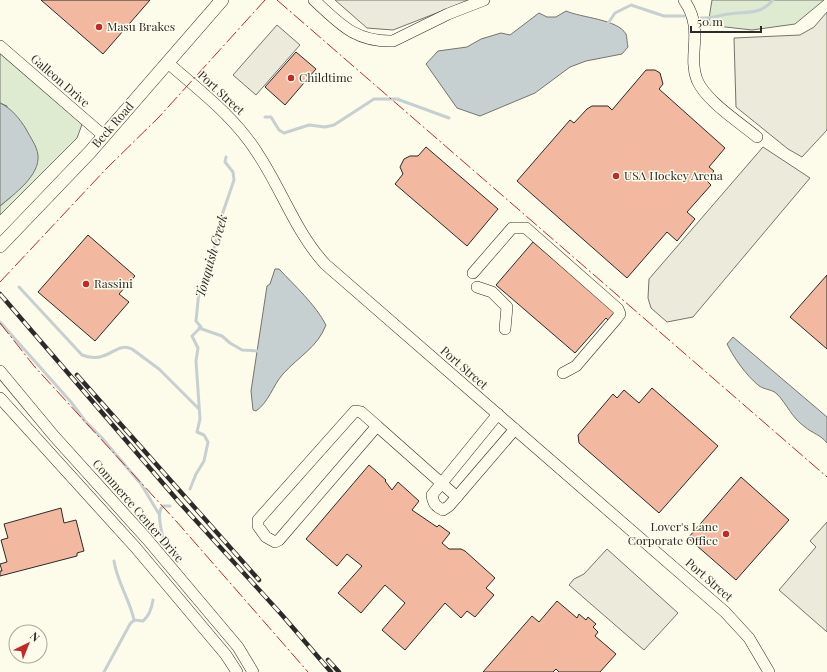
<svg xmlns="http://www.w3.org/2000/svg" width="827" height="672" viewBox="0 0 827 672" font-family="'Playfair Display',serif">
  <style>
    .green { fill: #deebd1; stroke: #74746e }
    .parking { fill: #eceadb; stroke: #74746e }
    .water { fill: #c7d0d0; stroke: #74746e }
    .lines { fill: none; stroke-linecap: round; stroke-linejoin: round }
    .stream { stroke: #c7d0d0; stroke-width: 3 }
    .building { fill: #f2b8a0; stroke: #2b2b2b }
    .minor-casing { stroke: #2b2b2b; stroke-width: 12 }
    .major-casing { stroke: #2b2b2b; stroke-width: 14 }
    .minor { stroke: #fdfbea; stroke-width: 11 }
    .major { stroke: #fdfbea; stroke-width: 13 }
    .rail-casing { stroke: #2b2b2b; stroke-width: 4.5 }
    .rail { stroke: #fdfbea; stroke-width: 3; stroke-dasharray: 9; stroke-linecap: butt }
    .power { stroke: #c62828; stroke-width: 1; stroke-dasharray: 14 3 2 3; stroke-linecap: butt }
    .poi-dot { fill: #c62828; stroke: #fdfbea; stroke-width: 1.5 }
    .labels { text-anchor: middle; stroke-width: 3; stroke-linejoin: round; paint-order: stroke }
    .poi-label { font-size: 12px; fill: #2b2b2b; stroke: #fdfbea; text-anchor: start }
    .street-label { font-size: 12px; fill: #2b2b2b; stroke: #fdfbea }
    .water-label { font-size: 13px; font-style: italic; fill: #2b2b2b; stroke: #fdfbea }
  </style>
  <rect width="100%" height="100%" fill="#fdfbea"/>
  <!-- green -->
  <path class="green" d="M712,0H824L795,24L752,30L708,25Z
    M0,46L84,119L77,138L0,215V206L12,196L7,106L0,103Z"/>
  <!-- parking -->
  <path class="parking" d="M335,0H470L393,30L367,28Z
    M827,12V130L802,157L788,149L736,107L734,38L800,35L814,27Z
    M277,25L300,45L256,95L233,75Z
    M763,147L810,178L693,317L667,322L651,308L648,298L649,279Z
    M827,522V632L779,590L816,547L810,541Z
    M607,549L678,613L644,650L569,585L574,579L584,574Z"/>
  <!-- water -->
  <path class="water" d="M566,11C582,18 617,19 626,34C627,37 627,43 628,47L622,54L586,61L570,67L535,93L480,116L457,108L426,64L438,51L467,47L481,39L501,33L510,35L539,13L547,17H556Z
    M0,103C11,108 20,119 26,129C30,137 37,146 38,155C40,176 14,194 0,206Z
    M275,269H279C295,286 315,304 326,325C317,348 299,356 283,374C273,385 269,402 256,411L253,410L251,391L267,286L270,284Z
    M733,337L827,417V443C821,435 812,433 805,427C791,417 787,404 777,394C772,389 764,390 758,385C746,375 734,358 727,344Z"/>
  <g class="lines">
    <!-- stream -->
    <path class="stream" d="M701,18C711,19 719,15 729,14C747,11 759,16 773,0
      M607,25L615,13L631,5L664,16H684
      M265,117H271L279,130L284,133L309,125L325,127L334,125L374,99H397L449,118
      M19,287L82,355C108,365 115,341 132,349L159,369L199,409
      M0,322L71,402L85,421L102,438L141,484L159,514
      M199,328L222,336L230,343L242,350L261,351
      M190,489L196,474L204,461L208,442L204,435L197,432L200,419L196,361L198,348L192,336L201,327L196,321L199,291L205,286V274L213,253L222,215L234,180L233,172L225,162L226,157
      M163,538C162,532 155,509 164,506C166,506 168,506 170,506
      M114,561C117,582 130,600 134,620
      M104,672L130,624C134,619 137,620 143,621C149,616 152,607 153,600"/>
  </g>
  <!-- building -->
  <path class="building" d="M41,0H150L103,54Z
    M296,52L316,69L285,105L265,87Z
    M646,70H655L660,73L663,84L659,89L725,148L709,167L714,171L706,180L711,185L687,212L695,219L677,241L667,232L627,278L517,181L570,120L574,123L587,109L592,106H608L612,110Z
    M426,147L498,209L467,246L395,184L403,174L400,167L404,159L410,156H418Z
    M88,235L135,276L119,294L129,302L95,341L38,292Z
    M533,242L616,313L609,321L606,318L575,353L496,285Z
    M827,275V349L790,317Z
    M652,388L718,446L659,513L579,443L578,435L613,394L617,398L624,390L639,403Z
    M369,465L386,480L385,481L392,490L398,482L419,501L412,510L437,527L439,525L450,533L442,543L449,549H461L465,551L495,578L486,588L494,595L475,617L467,611L461,618L445,603L405,650L382,630L405,603L385,585L361,613L338,593L362,566L347,554L337,566L306,539Z
    M741,477L789,520L736,580L688,538Z
    M61,508L64,523L76,520L84,551L77,553V556L0,576V571H2L0,564L7,562L1,540L8,538L4,524Z
    M557,601L577,618L579,614L586,620L588,617L596,624L593,627L598,632L595,636L616,654L600,672H559L556,669L553,672H483L532,616L539,622Z"/>
  <g class="lines">
    <defs>
      <path id="minor" d="M314,0C340,24 355,42 393,41L448,14L484,0
        M684,0C705,30 687,54 697,80C706,101 739,122 757,137
        M0,46L104,136
        M168,63C200,91 235,117 258,154C282,190 295,231 325,264L725,612L749,638L769,672
        M473,273L512,228H526L618,309L620,314L617,318L576,366L563,373
        M477,287L492,292L507,307L505,329
        M0,371L54,436L147,539L238,647L253,672
        M0,398L136,548L226,655L237,672
        M498,414L432,495C433,503 435,506 443,510L449,506L515,429
        M377,426L361,412L355,411L258,520V526L266,537L275,542L279,540L377,426L457,497"/>
      <path id="major" d="M0,246L90,152L222,0"/>
    </defs>
    <!-- minor casing -->
    <use href="#minor" class="minor-casing"/>
    <!-- major casing -->
    <use href="#major" class="major-casing"/>
    <!-- minor -->
    <use href="#minor" class="minor"/>
    <!-- major -->
    <use href="#major" class="major"/>
    <defs>
      <path id="rail" d="M0,294L179,502L282,615L331,672
        M77,375L259,580
        M328,660L339,672"/>
    </defs>
    <!-- rail casing -->
    <use href="#rail" class="rail-casing"/>
    <!-- rail -->
    <use href="#rail" class="rail"/>
    <!-- power -->
    <path class="power" d="M277,0L827,477
      M0,282L106,169L159,117L265,0
      M0,323L34,366L176,521L308,672"/>
  </g>
  <!-- markers -->
  <g class="poi-dot">
    <circle cx="99" cy="27" r="4"/>
    <circle cx="291" cy="78" r="4"/>
    <circle cx="616" cy="176" r="4"/>
    <circle cx="86" cy="284" r="4"/>
    <circle cx="726" cy="534" r="4"/>
  </g>
  <g class="labels">
    <!-- poi labels -->
    <g class="poi-label">
      <text x="107" y="31">Masu Brakes</text>
      <text x="299" y="82">Childtime</text>
      <text x="624" y="180">USA Hockey Arena</text>
      <text x="94" y="288">Rassini</text>
      <text x="718" y="531" text-anchor="end">Lover's Lane<tspan x="718" dy="14">Corporate Office</tspan></text>
    </g>
    <!-- street labels -->
    <g class="street-label">
      <text transform="translate(60 81) rotate(41)" y="4">Galleon Drive</text>
      <text transform="translate(221 93) rotate(43)" y="4">Port Street</text>
      <text transform="translate(113 125) rotate(-49)" y="4">Beck Road</text>
      <text transform="translate(464 368) rotate(41)" y="4">Port Street</text>
      <text transform="translate(138 511) rotate(49)" y="4">Commerce Center Drive</text>
      <text transform="translate(709 580) rotate(41)" y="4">Port Street</text>
    </g>
    <!-- water labels -->
    <g class="water-label">
      <text transform="translate(211 256) rotate(-74)" y="5">Tonquish Creek</text>
    </g>
  </g>
  <!-- north arrow -->
  <g transform="translate(28 644) rotate(43)"><circle r="19" fill="#fdfbea" stroke="#a9a89e"/>
  <path d="M0-3L7 15L0 10L-7 15Z" fill="#c62828"/>
  <text y="-6" font-size="11" font-weight="bold" text-anchor="middle" fill="#2b2b2b">N</text>
  </g>
  <!-- scale -->
  <path d="M691 26v6h70v-6" fill="none" stroke="#2b2b2b" stroke-width="2"/>
  <text x="697" y="26" font-size="12" fill="#2b2b2b" stroke="#fdfbea" stroke-width="3" paint-order="stroke">50 m</text>
</svg>
